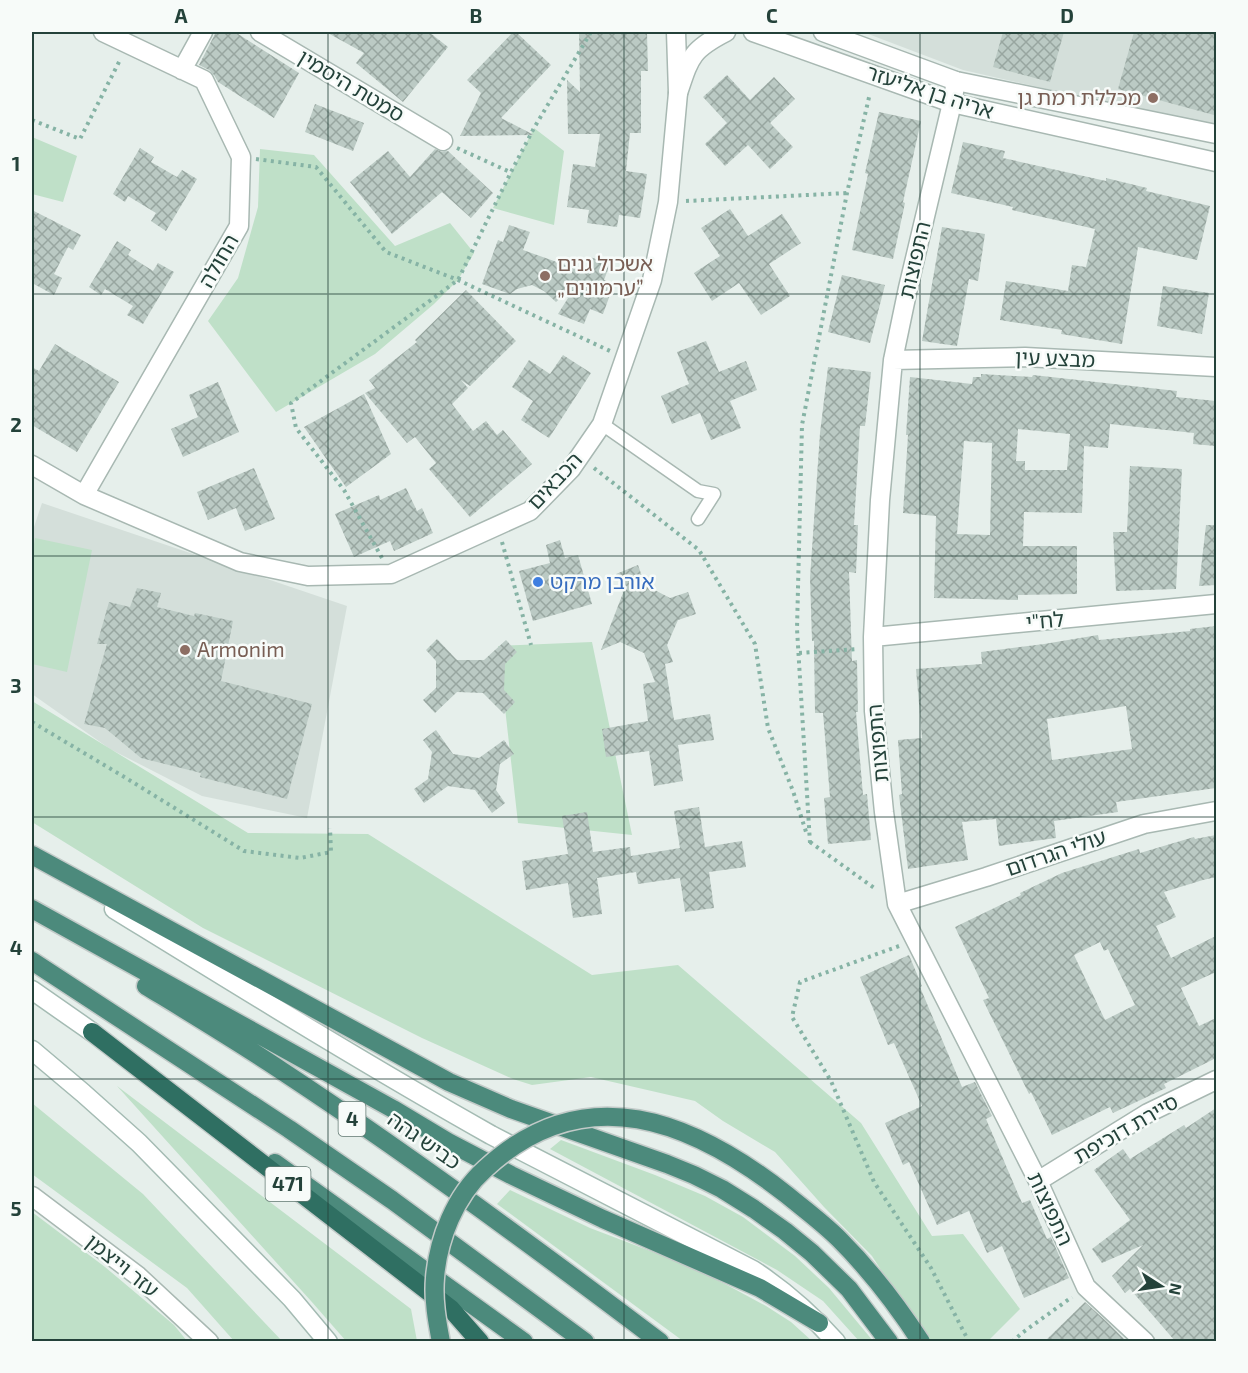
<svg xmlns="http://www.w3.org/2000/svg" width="1248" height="1373" viewBox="0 0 1248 1373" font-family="'Exo 2','Noto Sans Hebrew',sans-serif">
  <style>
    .built { fill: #d4dfda }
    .green { fill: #bfe0c8 }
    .building { fill: url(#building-cross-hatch); fill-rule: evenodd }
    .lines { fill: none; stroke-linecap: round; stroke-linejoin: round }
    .service-casing { stroke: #a8b8b2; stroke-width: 15 }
    .minor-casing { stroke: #a8b8b2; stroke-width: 21 }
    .tertiary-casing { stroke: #a8b8b2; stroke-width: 21 }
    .secondary-casing { stroke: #a4bbb3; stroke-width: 21 }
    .trunk-casing { stroke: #c2cac8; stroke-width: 21 }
    .motorway-casing { stroke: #c2cac8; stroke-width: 21 }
    .path { stroke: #86b3a5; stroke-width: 4; stroke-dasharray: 3 4.5; stroke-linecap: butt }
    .service { stroke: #fff; stroke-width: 12 }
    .minor { stroke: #fff; stroke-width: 18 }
    .tertiary { stroke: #fff; stroke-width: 18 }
    .secondary { stroke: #fff; stroke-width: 18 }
    .trunk { stroke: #4c8a7c; stroke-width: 18 }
    .motorway { stroke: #2f6f62; stroke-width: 18 }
    .trunk-bridge-casing { stroke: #c2cac8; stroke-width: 21; stroke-linecap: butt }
    .trunk-bridge { stroke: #4c8a7c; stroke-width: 18 }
    .grid { fill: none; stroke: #24423a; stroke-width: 1.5; stroke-opacity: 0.55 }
    .education-dot { fill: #8d6e63; stroke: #f7fbf9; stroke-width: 2 }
    .shop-dot { fill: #3f7fe0; stroke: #f7fbf9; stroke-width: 2 }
    .labels { text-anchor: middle; stroke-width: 5; stroke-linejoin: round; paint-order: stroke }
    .shield { fill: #f7fbf9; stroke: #637a73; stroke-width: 1.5 }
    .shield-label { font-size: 20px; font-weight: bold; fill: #24423a }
    .street-label { font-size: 21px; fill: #24423a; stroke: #f7fbf9 }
    .education-label { font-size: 21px; fill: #785e54; stroke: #f7fbf9; text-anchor: start }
    .shop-label { font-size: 21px; fill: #366cbe; stroke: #f7fbf9; text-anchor: start }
    .neatline { fill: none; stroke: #24423a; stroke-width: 2 }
    .grid-label { font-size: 20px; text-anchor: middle; font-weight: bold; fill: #24423a }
  </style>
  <defs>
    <pattern id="building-cross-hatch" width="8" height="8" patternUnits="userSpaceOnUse" patternTransform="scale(1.5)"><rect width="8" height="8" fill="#bbcac4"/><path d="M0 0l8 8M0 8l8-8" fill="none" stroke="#98a6a0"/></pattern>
  </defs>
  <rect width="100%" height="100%" fill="#e6efeb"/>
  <!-- built -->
  <path class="built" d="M863,32H1216V127L963,70Z
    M42,503L347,606L307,818L202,796L110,749L32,694V533Z"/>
  <!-- green -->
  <path class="green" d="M534,128L564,151L554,225L493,208Z
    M32,137L77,156L63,202L32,194Z
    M260,149L314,155L395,246L450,223L474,253L458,280L434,304L375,354L276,412L208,321L238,278L258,207Z
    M35,538L92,550L67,672L32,664V556Z
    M592,642L632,835L518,823L498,646Z
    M32,701L248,833L368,834L592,975L678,965L861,1123L932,1236L963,1234L1020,1309L988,1341H927L872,1256L824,1207L775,1152L723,1121L695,1101L591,1077L532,1085L513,1079L422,1038L203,928L32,822Z
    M117,1086L411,1309L417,1341H346L311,1301Z
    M32,1103L143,1194L282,1341H234L187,1288L32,1174Z
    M561,1140L655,1175L705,1196L743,1217L795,1256L829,1288L873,1341H859L823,1301L777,1270L550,1149Z
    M510,1190L590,1228L687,1265L727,1285L766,1306L791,1322L812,1341H683L497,1204Z
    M32,1212L105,1267L174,1325L187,1341H32Z"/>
  <!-- building -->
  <path class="building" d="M216,32H235L299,73L274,118L218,82L214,75L209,70L199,65Z
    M326,32H429L448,47L403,102L356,63L364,53Z
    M513,32H516L551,65L501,118L534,135L460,136L481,93L467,80Z
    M579,32H647L648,71H641V133H630L626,171L647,174L640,218L619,215L617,227L587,223L589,210L567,207L573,164L595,167L600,134H568L567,80L580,92Z
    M1003,32H1064L1050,82L993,67Z
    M1134,32H1216V105L1214,115L1118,89Z
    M727,75L750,100L774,77L795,99L770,123L793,147L770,169L748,145L725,166L705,144L727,123L703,97Z
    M315,104L364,123L353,151L305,132Z
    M879,112L921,121L903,202L905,203L893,259L852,250L868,174L865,173Z
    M963,142L1005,151L1003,158L1106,181V178L1147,188L1146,191L1210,206L1197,260L1138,247L1122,344L1061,334L1062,330L1000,320L1006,281L1068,291L1072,265L1086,267L1095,229L1012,210L1013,207L951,193Z
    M140,148L154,157L151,162L177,177L182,170L197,179L166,231L151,221L156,213L128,196L125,202L113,194Z
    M435,149L442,152L448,151L493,193L471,218L442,192L392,234L350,182L388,151L410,177Z
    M730,209L748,236L782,214L801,243L769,264L790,296L761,315L739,283L712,301L694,273L720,256L701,228Z
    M32,210L81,235L73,250L68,247L54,274L62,278L54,295L32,283Z
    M509,225L530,232L523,250L585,272L590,257L610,264L604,280L614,284L603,314L590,309L584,324L558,314L568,298L564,295L556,302L544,291L532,285L517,289L510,294L482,284L498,240L503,242Z
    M942,227L985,234L978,281L969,279L957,346L922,341Z
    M117,241L131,250L128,255L153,271L158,263L174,272L143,324L127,315L133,306L105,289L101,295L89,287Z
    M842,275L885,285L870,343L828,332Z
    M1163,286L1209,293L1202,334L1157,326Z
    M466,290L516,341L470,386L461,380L468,388L452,404L473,431L486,421L497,435L503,430L532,464L470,517L429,469L436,463L415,437L407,443L365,393L375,388L369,380L417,342L415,340Z
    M706,341L719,372L746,361L757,390L730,401L741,428L711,440L700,413L672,424L661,396L689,384L677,352Z
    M55,344L119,382L77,452L32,425V367L39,371Z
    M563,355L591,373L549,438L521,420L533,401L512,387L529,360L550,374Z
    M828,367L871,372L865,426H860L854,525H858L856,573L849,572L852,661L857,660L858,712H856L863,795L867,794L871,840L828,844L824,798L830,797L823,713H815L814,641H812L810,578L820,433Z
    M981,374L1032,377L1033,375L1177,391L1176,397L1216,401V446L1193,444L1194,433L1110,424L1108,448L1084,446L1082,513L1024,512L1023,546H1077V594L1018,595V600L934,598L936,516L903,513L908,435H906L910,377L972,384L973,377H981ZM1018,429L1070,434L1067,470H1025V461H1016ZM964,441L992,443L990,535L957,534Z
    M218,382L239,432L183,457L171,429L198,417L189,395Z
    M364,394L391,454L346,487L304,427Z
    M1130,466L1182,469L1176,589L1116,591L1113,532H1127Z
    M254,468L275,519L245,531L236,508L208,520L197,492Z
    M406,488L417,511L422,508L433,533L394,551L390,541L354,557L335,514L379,495L380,500Z
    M1206,525H1216V585L1199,586Z
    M560,540L565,558L578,555L592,604L533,621L519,571L550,563L546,545Z
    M638,565L645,585L670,598L688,592L696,614L678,620L667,645L673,662L665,664L674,720L710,714L714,740L678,745L683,781L654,786L649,751L606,757L602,729L648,721L643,684L655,682L644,653L620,642L601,650L623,593L616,574Z
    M137,588L161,593L157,607L194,616L195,613L233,621L221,681L312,704L287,799L200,777L201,773L141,758L105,728L84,724L107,644H97L109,602L130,607Z
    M1216,626V788L1116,802L1118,812L1054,821L1056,838L999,846L996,819L962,822L968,860L908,869L899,795L902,794L898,740L922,738L916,669L982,664L981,652L1044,644L1098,635L1099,640L1190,631V629ZM1126,706L1132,749L1052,760L1047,719Z
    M437,639L457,660H484L506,640L517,652L505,664L504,690L515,702L504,714L483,693L457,692L435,713L423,700L436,688V661L426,650Z
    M436,730L453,754L479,758L504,740L514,754L500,764L496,790L505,803L492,813L475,790L448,786L424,803L414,789L428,779L432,752L423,740Z
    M699,807L705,847L742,841L746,867L709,872L714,908L685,912L680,878L638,884L636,872L597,878L602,914L573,918L568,883L526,890L522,861L568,854L562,816L587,812L593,852L630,847L631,856L680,848L674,811Z
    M1216,835V877L1203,880L1164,892L1176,917L1156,926L1171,958L1216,936V972L1181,988L1199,1026L1216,1018V1058L1164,1084L1166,1088L1113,1113L1110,1107L1052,1135L1031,1092L1029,1094L983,1000L989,998L955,927L1021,895L1020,893L1062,873L1139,849L1140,853L1194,837L1195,839ZM1100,942L1104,951L1108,949L1135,1005L1105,1020L1074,955Z
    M909,955L922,986L920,987L962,1087L975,1082L992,1116L986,1119L1022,1203L1030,1200L1047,1239L1051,1237L1069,1278L1024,1298L1002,1246L987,1253L969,1211L937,1225L909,1162L903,1165L885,1123L922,1106L894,1043L888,1045L860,977Z
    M1216,1108V1341H1175L1130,1289L1125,1293L1112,1276L1143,1245L1102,1263L1092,1249L1130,1220L1094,1170L1123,1149L1130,1159L1184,1125L1186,1128Z
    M1085,1302L1106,1321L1126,1341H1045Z"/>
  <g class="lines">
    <defs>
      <path id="service" d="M602,424L698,491L714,494L698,519"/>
      <path id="minor" d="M260,32L443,141
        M182,70L203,32
        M956,81L952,103L908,288L893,360L880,500L873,637L874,711L884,812L897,904L1038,1181L1086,1287L1145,1342
        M893,360L1025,357L1216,367
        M32,465L84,495L240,562L308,576L391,574L530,511L571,469L602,424L652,280L668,202L678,93L676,32
        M84,495L239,226L241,157L204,80L103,32
        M873,637L1216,604
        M897,904L986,877L1144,824L1216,811
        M1038,1181L1148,1113L1216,1080
        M32,1196L138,1276L209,1342"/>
      <path id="tertiary" d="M753,32L952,103L1216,162
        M823,32L956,81L1216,134
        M678,93C690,57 691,50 726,32"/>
      <path id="secondary" d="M114,909C239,986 363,1063 491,1135L753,1270C785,1291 810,1313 836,1342
        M32,990L92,1032
        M32,1050L83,1093L139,1143L292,1299L328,1342"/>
      <path id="trunk" d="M32,855L449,1082L511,1109L667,1164L694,1175L722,1189L754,1209L785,1231L812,1253L849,1289L889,1342
        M32,909L393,1109L448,1142L511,1175L603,1219L760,1288L819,1323
        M32,961L289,1129L392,1200L585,1342
        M146,986C192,1014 237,1041 282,1071C411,1156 536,1248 660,1342
        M275,1163L524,1342"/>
      <path id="motorway" d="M92,1032L451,1309L480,1342"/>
    </defs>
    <!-- service casing -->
    <use href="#service" class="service-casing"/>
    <!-- minor casing -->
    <use href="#minor" class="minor-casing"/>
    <!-- tertiary casing -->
    <use href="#tertiary" class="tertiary-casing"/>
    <!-- secondary casing -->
    <use href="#secondary" class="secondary-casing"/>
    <!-- trunk casing -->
    <use href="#trunk" class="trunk-casing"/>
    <!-- motorway casing -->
    <use href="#motorway" class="motorway-casing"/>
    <!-- path -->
    <path class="path" d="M32,120L80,139L120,60
      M457,148L510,172
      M256,159L316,167L386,252L458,280L610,351
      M686,201L847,193
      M594,468L699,550L755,644L768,728L793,791L807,835
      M502,542L531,645
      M382,558L344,490L296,428L291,403L458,280L511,172L534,128L591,32
      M799,653L857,649
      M32,722L126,778L244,851L300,858L331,852L330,828
      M810,842L877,890
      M810,843L797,629L802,425L847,193L870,93
      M899,946L800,982L792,1017L831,1081L874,1182L931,1268L969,1342
      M1012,1342L1022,1333L1072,1297"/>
    <!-- service -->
    <use href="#service" class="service"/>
    <!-- minor -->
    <use href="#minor" class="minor"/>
    <!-- tertiary -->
    <use href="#tertiary" class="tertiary"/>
    <!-- secondary -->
    <use href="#secondary" class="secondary"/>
    <!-- trunk -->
    <use href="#trunk" class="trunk"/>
    <!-- motorway -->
    <use href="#motorway" class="motorway"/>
    <defs>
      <path id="trunk-bridge" d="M441,1342C437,1321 433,1300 435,1278C438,1239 455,1196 485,1169C585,1076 693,1121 787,1195C804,1209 823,1223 839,1239C870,1270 897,1305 921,1342"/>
    </defs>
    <!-- trunk-bridge casing -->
    <use href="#trunk-bridge" class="trunk-bridge-casing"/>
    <!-- trunk-bridge -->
    <use href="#trunk-bridge" class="trunk-bridge"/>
  </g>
  <!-- grid -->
  <path class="grid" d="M328,32V1342M624,32V1342M920,32V1342M32,294H1216M32,556H1216M32,817H1216M32,1079H1216"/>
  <!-- markers -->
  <g class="education-dot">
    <circle cx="1153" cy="98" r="6"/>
    <circle cx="545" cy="276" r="6"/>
    <circle cx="185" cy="650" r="6"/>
  </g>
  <circle class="shop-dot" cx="538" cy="582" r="6"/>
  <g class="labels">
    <!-- shield labels -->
    <g class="shield">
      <rect x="338.5" y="1102" width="27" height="34" rx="4.5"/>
      <rect x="265.5" y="1167" width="45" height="34" rx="4.5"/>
    </g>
    <g class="shield-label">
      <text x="352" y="1126">4</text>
      <text x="288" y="1191">471</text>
    </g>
    <!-- street labels -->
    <g class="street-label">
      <text transform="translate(351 86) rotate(31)" y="7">סמטת היסמין</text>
      <text transform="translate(930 92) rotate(18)" y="7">אריה בן אליעזר</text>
      <text transform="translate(915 260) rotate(-77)" y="7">התפוצות</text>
      <text transform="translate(219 261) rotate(-60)" y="7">החולה</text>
      <text transform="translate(1055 359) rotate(2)" y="7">מבצע עין</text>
      <text transform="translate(555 481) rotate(-47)" y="7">הכבאים</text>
      <text transform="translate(1045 621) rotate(-5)" y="7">לח"י</text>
      <text transform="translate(878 743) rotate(-95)" y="7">התפוצות</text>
      <text transform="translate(1056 853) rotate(-19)" y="7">עולי הגרדום</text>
      <text transform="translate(1126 1129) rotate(-30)" y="7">סיירת דוכיפת</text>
      <text transform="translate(424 1141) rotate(35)" y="7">כביש גהה</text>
      <text transform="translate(1050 1209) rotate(65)" y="7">התפוצות</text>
      <text transform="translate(122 1266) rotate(39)" y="7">עזר וייצמן</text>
    </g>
    <!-- education labels -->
    <g class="education-label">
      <text x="1141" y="105" text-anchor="end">מכללת רמת גן</text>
      <text x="557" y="271">אשכול גנים<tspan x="557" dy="24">„ערמונים”</tspan></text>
      <text x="197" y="657">Armonim</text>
    </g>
    <!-- shop labels -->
    <g class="shop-label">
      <text x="550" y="589">אורבן מרקט</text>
    </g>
  </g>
  <!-- border -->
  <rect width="1248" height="1373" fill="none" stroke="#f7fbf9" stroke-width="66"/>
  <!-- north arrow -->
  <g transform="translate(1161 1286) rotate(102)" stroke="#f7fbf9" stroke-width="4.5" paint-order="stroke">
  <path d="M0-4.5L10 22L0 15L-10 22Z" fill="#24423a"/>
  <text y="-9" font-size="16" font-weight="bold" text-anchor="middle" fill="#24423a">N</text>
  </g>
  <rect x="33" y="33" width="1182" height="1307" class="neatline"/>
  <g class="grid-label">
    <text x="181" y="23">A</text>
    <text x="476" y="23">B</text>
    <text x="772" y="23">C</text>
    <text x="1067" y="23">D</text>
    <text x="16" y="171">1</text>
    <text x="16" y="432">2</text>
    <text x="16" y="693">3</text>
    <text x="16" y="955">4</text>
    <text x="16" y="1216">5</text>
  </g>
</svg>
